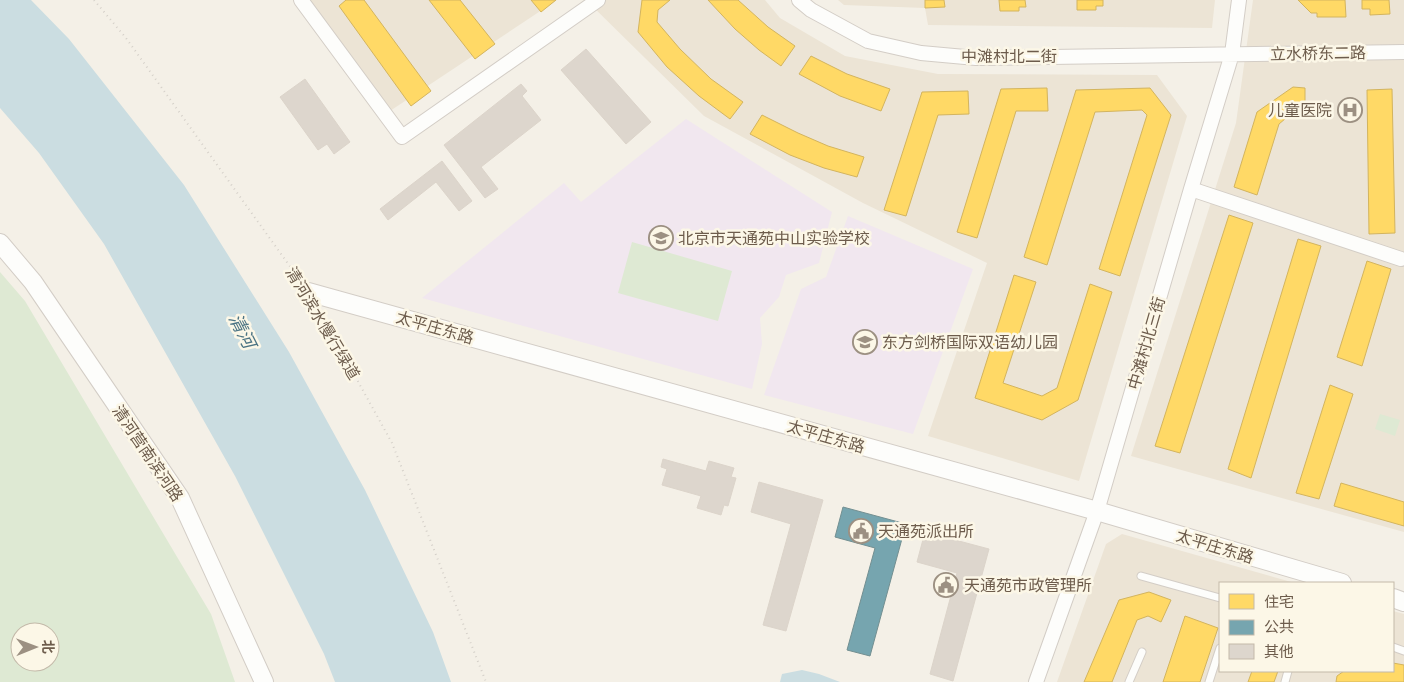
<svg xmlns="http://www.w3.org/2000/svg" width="1404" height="682" viewBox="0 0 1404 682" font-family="Ubuntu,'Noto Sans SC',sans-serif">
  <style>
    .residential { fill: #ece4d5 }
    .education { fill: #f1e7ef }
    .green { fill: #dee9d3; fill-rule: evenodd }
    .water { fill: #cbdde1 }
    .homes { fill: #ffd966; stroke: #d3b45e }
    .public { fill: #76a5af; stroke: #738f91 }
    .building { fill: #ddd6cd; stroke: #dcd4ca }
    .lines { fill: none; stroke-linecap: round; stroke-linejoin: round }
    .service-casing { stroke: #d3cdc6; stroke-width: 9 }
    .minor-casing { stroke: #d3cdc6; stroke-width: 16 }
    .tertiary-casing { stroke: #d3cdc6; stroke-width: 20 }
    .path { stroke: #d5d0c9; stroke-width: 2; stroke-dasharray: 1 4; stroke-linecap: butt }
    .service { stroke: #fdfdfb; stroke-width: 7 }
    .minor { stroke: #fdfdfb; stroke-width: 14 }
    .tertiary { stroke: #fdfdfb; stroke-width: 18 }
    .labels { text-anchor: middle; stroke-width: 5; stroke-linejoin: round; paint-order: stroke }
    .street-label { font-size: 16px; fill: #6d5c4c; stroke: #fcf7e7 }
    .poi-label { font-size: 16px; fill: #6d5c4c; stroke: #fcf7e7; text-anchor: start }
    .water-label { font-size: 18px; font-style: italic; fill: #4c7484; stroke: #fcf7e7 }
  </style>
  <rect width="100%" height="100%" fill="#f4f0e7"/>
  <!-- residential -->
  <path class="residential" d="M310,0H557L390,111Z
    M586,0H765L780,18L845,56L938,74L1157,75L1187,116L1079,481L928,436L987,263L863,203L704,116Z
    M838,0H1215L1212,28L928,25L925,8L844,5Z
    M1253,0H1404V532L1131,456L1236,123Z
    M1122,534L1295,583H1220V671H1393V611L1404,614V682H1057L1106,544Z"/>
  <!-- education -->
  <path class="education" d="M686,119L832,212L819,263L786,275L779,297L760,318L762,344L752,389L422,298L564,183L581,202Z
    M848,216L973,269L913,434L764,395L801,289L826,277Z"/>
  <!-- green -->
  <path class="green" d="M632,242L732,271L718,321L618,293Z
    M0,272L25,301L211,614L235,682H0ZM20,632H50V662H20Z
    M1380,414L1400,420L1395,436L1375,429Z"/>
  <!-- water -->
  <path class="water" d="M0,0H31L69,39L184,185L289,352L365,490L433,632L451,682H335L324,654L235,476L104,244L39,153L0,108Z
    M802,670L819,674L840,682H780L782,674Z"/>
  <!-- homes -->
  <path class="homes" d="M346,0H364L431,91L411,106L339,6Z
    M429,0H460L495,44L475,59Z
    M531,0H556L541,12Z
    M642,0H670L658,10L657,22L680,49L711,79L743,102L730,119L699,96L667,67L638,32Z
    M708,0H738L768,27L795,46L781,66L759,50L735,29Z
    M925,0H944L945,7L925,8Z
    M999,0H1025L1026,7H1019V11H1000Z
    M1077,0H1103V6H1096V10H1077Z
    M1298,0H1345L1346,17H1317V13H1311Z
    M1362,0H1389L1390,14L1370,15V9H1362Z
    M811,56L847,74L890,89L881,111L840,96L799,74Z
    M1293,87L1305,88V113H1292L1279,124L1257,195L1234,187L1257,112Z
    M1047,88L1048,111H1016L977,238L957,232L1001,89Z
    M1150,88L1171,115L1120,276L1099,269L1147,115L1142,110L1095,112L1047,265L1024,257L1076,90Z
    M1392,89L1395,233L1369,234L1367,90Z
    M968,91L969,114L938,115L906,216L884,210L922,92Z
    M762,115L798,133L828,146L864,157L857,177L824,168L790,155L750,134Z
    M1229,215L1253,223L1180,453L1155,446Z
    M1298,239L1321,246L1251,478L1228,469Z
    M1367,261L1391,269L1362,366L1337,357Z
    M1014,275L1036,282L1003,383L1042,396L1057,388L1090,284L1112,292L1078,400L1042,420L975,398Z
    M1330,385L1353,394L1319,499L1296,493Z
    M1341,483L1404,502V526L1334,506Z
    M1149,592L1171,600L1161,622L1148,616L1137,620L1112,682H1084L1119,600Z
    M1185,616L1218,628L1200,682H1163Z
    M1393,663L1404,665V682H1336L1337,676L1344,671H1393Z
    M1252,671H1278L1274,682H1248Z"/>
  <!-- public -->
  <path class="public" d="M843,507L906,524L870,656L847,650L875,548L835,537Z"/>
  <!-- building -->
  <path class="building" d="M586,49L651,122L626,144L561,70Z
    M305,79L350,142L334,154L327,144L318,150L280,97Z
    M521,84L527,91L522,96L541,120L481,167L498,189L485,198L444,145Z
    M442,161L472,201L459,211L436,182L388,220L380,209Z
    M663,459L706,471L709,461L734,468L731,477L736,478L728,506L724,505L721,515L697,508L701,496L662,485L667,469L661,467Z
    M759,482L823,500L786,631L763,625L791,524L751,512Z
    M925,532L989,549L953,681L930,674L957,573L917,562Z"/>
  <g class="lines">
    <defs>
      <path id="service" d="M1141,576L1220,598
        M1393,647L1404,651
        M1129,682L1142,652
        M1209,682L1220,648
        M1285,682L1288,671"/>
      <path id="minor" d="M301,0L402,137L598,0
        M799,0L811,10L868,41L921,53L976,58L1404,52
        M1191,189L1401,259
        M1036,682L1097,511L1191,189L1232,54L1239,0"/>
      <path id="tertiary" d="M0,243L33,282L180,498L264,682
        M308,292L1097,511L1342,583
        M1393,598L1404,602"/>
    </defs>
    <!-- service casing -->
    <use href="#service" class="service-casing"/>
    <!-- minor casing -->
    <use href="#minor" class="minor-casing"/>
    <!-- tertiary casing -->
    <use href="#tertiary" class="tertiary-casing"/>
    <!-- path -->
    <path class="path" d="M94,0L126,38L299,279
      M319,311L392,443L486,682"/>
    <!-- service -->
    <use href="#service" class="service"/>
    <!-- minor -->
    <use href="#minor" class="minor"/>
    <!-- tertiary -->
    <use href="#tertiary" class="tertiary"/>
  </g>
  <!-- icons -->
  <defs>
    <symbol id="hospital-ring" viewBox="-11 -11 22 22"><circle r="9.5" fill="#fcf7e7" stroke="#9c9082" stroke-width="1.5"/><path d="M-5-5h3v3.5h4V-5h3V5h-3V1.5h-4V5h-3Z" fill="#9c9082"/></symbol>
    <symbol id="school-ring" viewBox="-11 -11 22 22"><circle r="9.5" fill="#fcf7e7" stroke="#9c9082" stroke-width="1.5"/><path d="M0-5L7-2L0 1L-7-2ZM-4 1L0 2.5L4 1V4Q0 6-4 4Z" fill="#9c9082"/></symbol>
    <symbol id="civic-ring" viewBox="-11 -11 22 22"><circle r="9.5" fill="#fcf7e7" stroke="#9c9082" stroke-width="1.5"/><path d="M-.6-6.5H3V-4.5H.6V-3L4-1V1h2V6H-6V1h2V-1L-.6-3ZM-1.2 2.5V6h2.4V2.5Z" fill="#9c9082"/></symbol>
  </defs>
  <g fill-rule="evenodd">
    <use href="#hospital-ring" x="1336" y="96" width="28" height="28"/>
    <use href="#school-ring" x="647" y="224" width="28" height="28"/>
    <use href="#school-ring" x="851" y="328" width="28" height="28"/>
    <use href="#civic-ring" x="847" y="517" width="28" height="28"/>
    <use href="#civic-ring" x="932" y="571" width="28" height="28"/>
  </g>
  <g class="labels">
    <!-- street labels -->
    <g class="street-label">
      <text transform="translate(1318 53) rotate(-1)" y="6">立水桥东二路</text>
      <text x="1009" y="62">中滩村北二街</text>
      <text transform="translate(323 323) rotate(59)" y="6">清河滨水慢行绿道</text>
      <text transform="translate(435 327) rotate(16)" y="6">太平庄东路</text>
      <text transform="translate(1146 343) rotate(-74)" y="6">中滩村北三街</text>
      <text transform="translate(826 436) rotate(16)" y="6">太平庄东路</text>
      <text transform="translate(148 453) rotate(56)" y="6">清河营南滨河路</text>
      <text transform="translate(1215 546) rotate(17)" y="6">太平庄东路</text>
    </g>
    <!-- poi labels -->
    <g class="poi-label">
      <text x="1332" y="116" text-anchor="end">儿童医院</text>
      <text x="678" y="244">北京市天通苑中山实验学校</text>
      <text x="882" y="348">东方剑桥国际双语幼儿园</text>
      <text x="878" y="537">天通苑派出所</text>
      <text x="964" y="591">天通苑市政管理所</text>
    </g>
    <!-- water labels -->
    <g class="water-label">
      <text transform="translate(242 331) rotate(63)" y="6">清河</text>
    </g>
  </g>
  <!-- legend -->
  <rect x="1219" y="582" width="175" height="90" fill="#fcf7e7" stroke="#c3b9a9"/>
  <rect x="1229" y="594" width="25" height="15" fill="#ffd966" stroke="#c3b9a9"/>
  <text x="1264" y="607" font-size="15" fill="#6d5c4c">住宅</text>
  <rect x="1229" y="620" width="25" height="15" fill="#76a5af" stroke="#c3b9a9"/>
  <text x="1264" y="632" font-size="15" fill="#6d5c4c">公共</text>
  <rect x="1229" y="644" width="25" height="15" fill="#ddd6cd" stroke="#c3b9a9"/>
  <text x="1264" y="657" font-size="15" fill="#6d5c4c">其他</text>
  <!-- north arrow -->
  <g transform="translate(35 647) rotate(89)"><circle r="24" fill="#fcf7e7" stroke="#c3b9a9"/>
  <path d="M0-4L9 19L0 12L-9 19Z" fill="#9c9082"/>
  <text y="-8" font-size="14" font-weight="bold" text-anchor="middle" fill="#6d5c4c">北</text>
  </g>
</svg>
